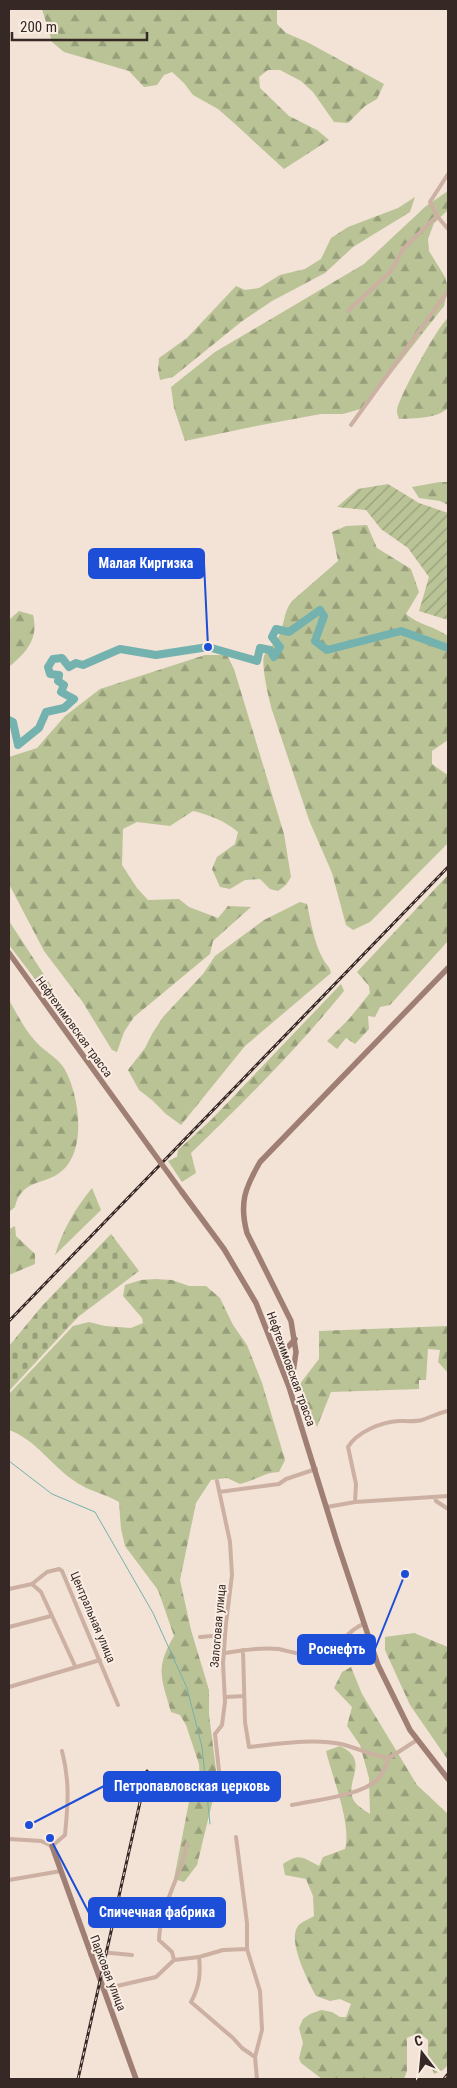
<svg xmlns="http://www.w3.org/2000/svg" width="457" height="2088" viewBox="0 0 457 2088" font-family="'Roboto Condensed',sans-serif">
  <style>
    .forest { fill: url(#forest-firs) }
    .cemetery { fill: url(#cemetery-stones) }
    .garden { fill: url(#garden-furrows) }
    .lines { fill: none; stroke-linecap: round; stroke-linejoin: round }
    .stream { stroke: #73b2ae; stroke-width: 1 }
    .river { stroke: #73b2ae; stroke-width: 8 }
    .street { stroke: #ccb0a2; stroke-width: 4 }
    .secondary { stroke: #9f7e73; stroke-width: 5.5 }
    .rail-casing { stroke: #352825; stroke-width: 3 }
    .rail { stroke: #faede3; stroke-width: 1; stroke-dasharray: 4; stroke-linecap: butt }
    .secondary-bridge { stroke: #9f7e73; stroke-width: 5.5 }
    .labels { text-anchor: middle; stroke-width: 4; stroke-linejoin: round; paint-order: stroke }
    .street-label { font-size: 12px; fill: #352825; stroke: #faede3 }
    .leader { fill: none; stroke: #1d4ed8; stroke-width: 2 }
    .callout-dot { fill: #1d4ed8; stroke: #faede3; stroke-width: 2 }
    .callout { fill: #1d4ed8; stroke: #1d4ed8; stroke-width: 2 }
    .callout-label { font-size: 14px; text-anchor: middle; font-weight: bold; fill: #fff }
  </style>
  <defs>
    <pattern id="forest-firs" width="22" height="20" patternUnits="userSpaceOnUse" patternTransform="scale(1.25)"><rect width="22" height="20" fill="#b9c396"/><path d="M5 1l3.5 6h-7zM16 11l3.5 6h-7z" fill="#979e7a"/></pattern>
    <pattern id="cemetery-stones" width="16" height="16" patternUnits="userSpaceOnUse" patternTransform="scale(1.25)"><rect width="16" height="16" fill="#b9c396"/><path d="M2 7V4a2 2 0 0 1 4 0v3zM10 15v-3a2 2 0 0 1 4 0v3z" fill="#979e7a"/></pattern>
    <pattern id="garden-furrows" width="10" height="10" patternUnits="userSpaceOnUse" patternTransform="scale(1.25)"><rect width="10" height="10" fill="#b9c396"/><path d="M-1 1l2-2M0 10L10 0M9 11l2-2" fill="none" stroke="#979e7a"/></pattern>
  </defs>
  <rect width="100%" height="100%" fill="#f3e2d6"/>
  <!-- forest -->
  <path class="forest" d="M42,9H277V24L286,33L307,42L384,84L377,99L365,106L348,123L334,122L313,92L301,81L280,70H268L259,77L260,88L289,116L317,130L329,140L284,169L234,123L218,109L193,95L184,83L172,72L164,75L157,85L144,87L129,71L64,52L52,42Z
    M448,191V210L434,223L428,239L429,251L445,277L448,288L444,306L364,408L343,414H321L256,426L185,441L174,408L171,387L215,352L364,264L426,206Z
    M415,197L410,212L353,247L325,273L272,301L241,322L173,377L160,380L158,370L159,358L187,338L236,286L245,290L259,288L280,275L305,269L321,259L331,238L348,227L398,208Z
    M448,318V408C437,419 414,418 399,419C398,416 397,414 397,411C397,400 439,324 448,318Z
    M440,482H448V505L440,501L419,498L412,487Z
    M367,525L377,548L411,569L419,592L406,614C419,625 434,626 448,636V740L432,751V764L446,774L448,773V843L370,922L353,930L346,925L332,873L309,820L272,710C269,700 261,665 264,656C267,648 275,645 278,638C285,625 283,612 292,601L338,561L332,532L346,526Z
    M19,611L33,615C39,639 26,653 9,667V620Z
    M205,655H227L234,669L284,834L291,877L286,885L278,891L270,889L260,879L245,880L230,889L220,887L212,869L217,857L235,844L238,832C225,821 210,815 193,811L170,826L137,822L123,829L122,865L137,888L148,900L179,899L189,907L218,918L228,906L251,907L213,941L210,954L134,1017L124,1032L117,1052L112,1050L82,1001L44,951L9,884V757L37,748L65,716L100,689Z
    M448,875V941L390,1005L380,1007L375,1017L368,1016L369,1029L355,1044L346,1038L337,1049L327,1041L349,1019L370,993L369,986L357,972Z
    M300,902L307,904C311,922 314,943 323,959C326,965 330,966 331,973L245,1046L181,1125L166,1114L152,1100L139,1090L128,1070L145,1048L152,1034L163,1017L203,974L215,956L264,920Z
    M9,921L54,990L48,996L9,945Z
    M341,984L344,991C297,1049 245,1101 191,1153L196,1173L182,1182L168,1161L177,1157L178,1150L211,1120Z
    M9,1000C17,1014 25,1030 36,1042C44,1051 58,1058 64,1068C80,1095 88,1155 58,1174C40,1185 21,1181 15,1207L9,1212Z
    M92,1188L101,1210L55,1255C63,1229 75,1209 92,1188Z
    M15,1226L16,1236L35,1254V1264L9,1275V1229Z
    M155,1279L172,1280L189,1286H206L220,1298L233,1325L247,1345L262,1383L285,1460L279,1472C265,1472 254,1481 240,1484L227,1478L211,1480L196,1503L180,1580L191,1630L209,1690V1714L216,1770L215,1791L197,1865L184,1882L174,1879L189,1802L200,1781L199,1764L186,1725L180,1715L171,1712C161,1677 155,1668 174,1636L158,1590L125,1546L121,1529L119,1502C104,1493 87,1491 73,1480C50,1464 36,1440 9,1430V1394L73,1326L89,1322L105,1326L131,1328L143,1323L142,1318L123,1296L125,1285L141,1280Z
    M448,1326V1373L438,1362L440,1350L428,1349L426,1380H419V1389L331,1392L317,1427L299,1385L319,1359V1331Z
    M414,1633L448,1647V1760L410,1705L385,1650V1637Z
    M351,1667L362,1694L417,1785L448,1814V2065L443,2070L434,2074L428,2058V2040C420,2033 416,2033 407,2038V2071L404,2079H322L301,2063L299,2058L303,2043L299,2028L303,2019L310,2014L321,2010L332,2012L340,2017H346L351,2004L340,1999L330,2001L316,1996C308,1981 287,1941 298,1926C301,1922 309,1919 314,1916L313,1896L306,1879L285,1875L283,1864C300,1853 302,1857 319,1866L323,1857L345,1849C352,1824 332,1777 326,1751L340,1746C372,1761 343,1781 354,1801C357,1806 366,1811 370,1814L369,1778L360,1745L347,1726L352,1707L334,1688L342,1672Z"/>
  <!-- cemetery -->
  <path class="cemetery" d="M111,1234L139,1271L78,1317L9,1391V1346L42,1306Z"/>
  <!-- garden -->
  <path class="garden" d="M388,484L419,503L448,513V620L419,611L429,577L408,548L381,529L366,510L337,507L358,489Z"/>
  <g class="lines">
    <!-- stream -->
    <path class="stream" d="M9,1461L52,1494L95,1512L153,1613L187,1688L202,1747L210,1824"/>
    <!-- river -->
    <path class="river" d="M9,720L13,722L18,745L39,728L46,712L64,708L74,699L61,692L64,685L58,681L59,675L50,674L48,667L53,659L62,658L69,667L76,663L83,665L120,649L156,655L208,647L257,661L260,648L270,650L274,657L280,647L272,637L276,629L289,632L320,610L324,616L315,641L327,650L401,631L448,648"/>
    <!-- street -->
    <path class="street" d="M448,174L430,202L437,216L448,229
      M348,311L391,271L404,248L437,216
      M351,425L448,291
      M217,1481L230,1542L232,1575L226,1623L223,1663L225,1702L222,1725L215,1734L219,1771
      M219,1492L279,1484L286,1479L316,1469
      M435,1497L436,1501L448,1509
      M355,1502L356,1484L348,1447C357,1432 381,1422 399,1421C406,1421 415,1422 422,1420C431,1417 438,1413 448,1411
      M327,1507L355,1502L448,1496
      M32,1584L47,1572L59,1569L62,1571L118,1705
      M32,1584L41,1592L75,1666
      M9,1589L32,1584
      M9,1627L51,1616
      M200,1637L225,1635
      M243,1650L245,1722L249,1747C277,1744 314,1738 341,1744C358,1748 372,1756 389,1758L417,1740
      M225,1653C242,1650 261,1647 279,1649C292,1652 307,1657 321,1654C340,1650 347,1629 364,1624
      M9,1687L100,1660
      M226,1697L244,1696
      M292,1805C315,1800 361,1796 378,1779C383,1774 386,1765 389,1758
      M236,1837L247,1923V1949L260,1991L262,2030L255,2057L257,2079
      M9,1839L41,1841L52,1846L65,1835C68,1804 70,1782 62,1751
      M9,1880L61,1871
      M90,1955L100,1952L132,1955
      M199,1957C201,1975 199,1987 191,2002L233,2038L242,2048L255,2057
      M174,1960L172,1952L159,1940C160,1905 181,1877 187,1844
      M104,1989L156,1977L174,1960L199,1957L223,1950L247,1949"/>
    <!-- secondary -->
    <path class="secondary" d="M9,953L150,1148
      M182,1192L224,1249L256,1303L289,1387L337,1542L378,1665L410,1730L448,1779
      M276,1351L288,1347L295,1339
      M291,1386L296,1352L291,1321L247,1233C239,1203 245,1188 260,1162L448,968
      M52,1846L136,2079"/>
    <defs>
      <path id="rail" d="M9,1321L448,867
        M78,2079L147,1771
        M444,2079L448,2074"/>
    </defs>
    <!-- rail casing -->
    <use href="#rail" class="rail-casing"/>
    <!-- rail -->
    <use href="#rail" class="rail"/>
    <!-- secondary-bridge -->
    <path class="secondary-bridge" d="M150,1148L182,1192"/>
  </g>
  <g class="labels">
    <!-- street labels -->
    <g class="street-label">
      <text transform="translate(74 1027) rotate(54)" y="4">Нефтехимовская трасса</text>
      <text transform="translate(291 1369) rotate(70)" y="4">Нефтехимовская трасса</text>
      <text transform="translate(93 1617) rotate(67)" y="4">Центральная улица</text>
      <text transform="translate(218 1626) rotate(-85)" y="4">Залоговая улица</text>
      <text transform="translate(108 1973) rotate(69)" y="4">Парковая улица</text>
    </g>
  </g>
  <!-- callouts -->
  <path class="leader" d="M208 647L204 563M405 1574L375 1649M29 1825L104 1786M50 1838L89 1913"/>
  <g class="callout-dot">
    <circle cx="208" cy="647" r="5"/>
    <circle cx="405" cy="1574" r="5"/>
    <circle cx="29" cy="1825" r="5"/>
    <circle cx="50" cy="1838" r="5"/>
  </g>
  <g class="callout">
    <rect x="89" y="549" width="115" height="29" rx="5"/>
    <rect x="298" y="1635" width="77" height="29" rx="5"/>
    <rect x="104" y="1772" width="176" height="29" rx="5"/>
    <rect x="89" y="1898" width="136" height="29" rx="5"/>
  </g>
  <g class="callout-label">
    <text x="146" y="568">Малая Киргизка</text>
    <text x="337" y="1654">Роснефть</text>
    <text x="192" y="1791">Петропавловская церковь</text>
    <text x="157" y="1917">Спичечная фабрика</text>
  </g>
  <!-- border -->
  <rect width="457" height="2088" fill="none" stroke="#352825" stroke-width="20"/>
  <!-- north arrow -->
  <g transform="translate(422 2053) rotate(344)" stroke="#faede3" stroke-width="4" paint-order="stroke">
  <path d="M0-4L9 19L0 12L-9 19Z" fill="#352825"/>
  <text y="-8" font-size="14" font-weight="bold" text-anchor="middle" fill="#352825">С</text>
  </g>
  <!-- scale -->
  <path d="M12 32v8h135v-8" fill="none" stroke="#352825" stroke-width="2.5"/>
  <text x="20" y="32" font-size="15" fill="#352825" stroke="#faede3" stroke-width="4" paint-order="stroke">200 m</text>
</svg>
